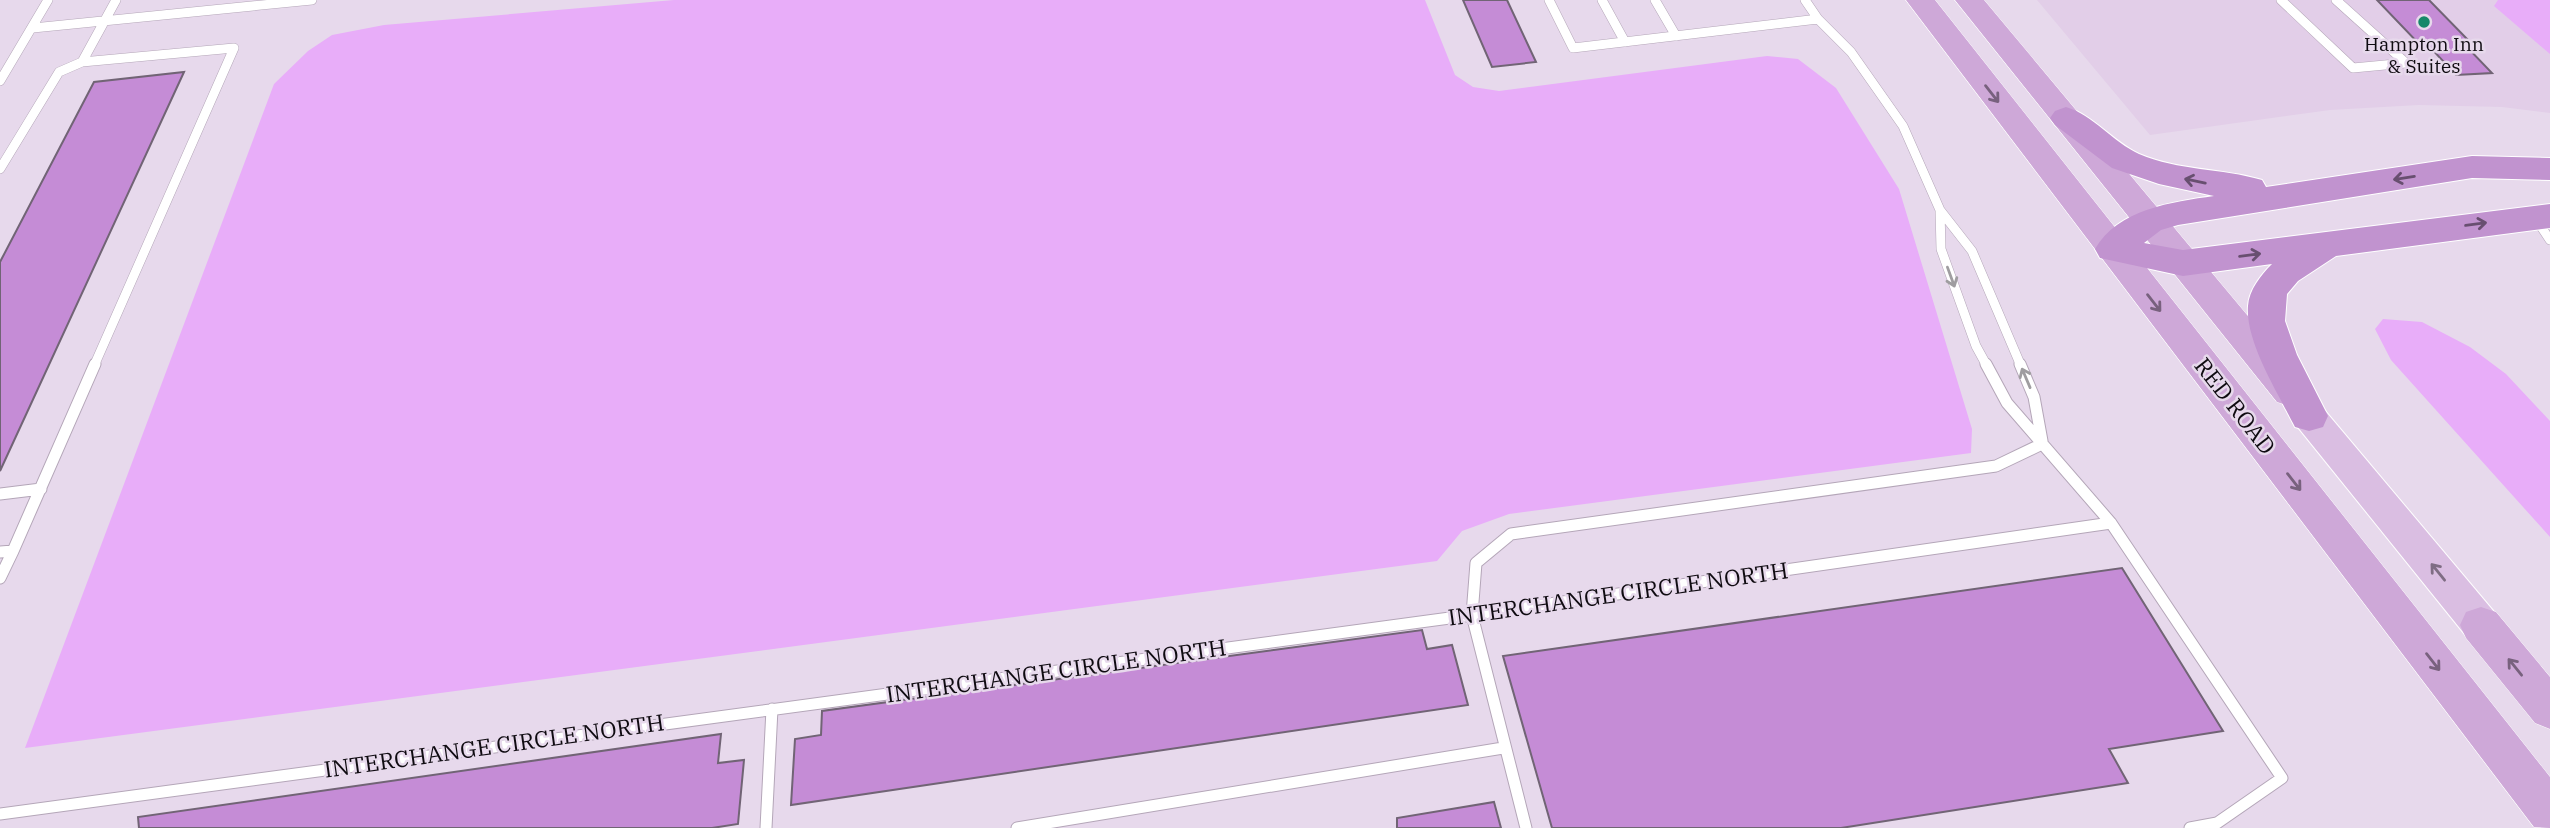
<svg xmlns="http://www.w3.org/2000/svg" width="2550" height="828" viewBox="0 0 2550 828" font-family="'IBM Plex Serif',serif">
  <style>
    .built { fill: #e2cee8 }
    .water { fill: #e8adf9 }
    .building { fill: #c58cd6; stroke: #716475; stroke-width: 2 }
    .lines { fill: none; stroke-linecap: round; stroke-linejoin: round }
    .service-far1-casing { stroke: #b4a6b8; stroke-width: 10 }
    .service-casing { stroke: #b4a6b8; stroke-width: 13 }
    .primary-casing { stroke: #fff; stroke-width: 2 }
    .trunk-casing { stroke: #fff; stroke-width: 1 }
    .motorway-casing { stroke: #fff; stroke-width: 2 }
    .service-far1 { stroke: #fff; stroke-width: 9 }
    .service { stroke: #fff; stroke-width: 11 }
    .primary { fill: #dabee2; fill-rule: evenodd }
    .trunk { fill: #cea8d8; fill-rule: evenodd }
    .motorway { fill: #c193cf; fill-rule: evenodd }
    .oneway { stroke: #78617e }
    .oneway2 { stroke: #684f70 }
    .oneway3 { stroke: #9f9da0 }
    .oneway4 { stroke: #7f6d84 }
    .poi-dot { fill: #158869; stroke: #e7d9ec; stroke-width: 2.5 }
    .labels { text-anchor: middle; stroke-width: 5; stroke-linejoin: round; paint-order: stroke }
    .far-poi-label { font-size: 19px; fill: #0f0b11; stroke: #e7d9ec }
    .street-label { font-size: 23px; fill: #0f0b11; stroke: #e7d9ec }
  </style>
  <rect width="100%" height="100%" fill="#e7d9ec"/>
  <!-- built -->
  <path class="built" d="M2037,0H2550V113L2502,107L2419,105L2330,110L2150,135Z"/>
  <!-- water -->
  <path class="water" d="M674,0H1425L1455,75L1473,87L1499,91L1767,56L1798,59L1836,88L1899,189L1972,429L1971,453L1509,514L1462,531L1437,561L25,748L274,84L308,51L332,35L384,25Z
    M2498,0H2550V54L2494,6Z
    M2383,319L2422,322L2470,347L2506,374L2550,421V537L2391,360L2375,329Z"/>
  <!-- building -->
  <path class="building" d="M1463,0H1507L1536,62L1492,67Z
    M2377,0H2429L2472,44H2464L2492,73L2456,75L2429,46H2421Z
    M184,72L0,471V262L94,82Z
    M2122,568L2223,731L2109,749L2128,783L1841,828H1552L1503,656Z
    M1422,630L1427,649L1452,645L1468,705L791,805L795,739L821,735L822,711Z
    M721,734L718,763L744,760L738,824L712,828H139L138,817Z
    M1494,802L1501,828H1397V818Z"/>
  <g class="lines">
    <defs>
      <path id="service-far1" d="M1549,0L1573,48L1818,19
        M1602,0L1625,42
        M1655,0L1676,36
        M1805,0L1818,19L1851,52L1903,126L1940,210L1972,251L2021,366
        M2281,0L2353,68L2406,63L2336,0
        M33,28L312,0
        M82,62L234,48L94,366
        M0,81L48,0
        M0,169L59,72L82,62L116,0
        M1940,210L1941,249L1976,346L1987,366
        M2536,219L2550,240"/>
      <path id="service" d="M1986,364L2007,403L2111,523L2282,778L2217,823L2190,828
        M2020,364L2034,397L2042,441
        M0,494L41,489
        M0,552L13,551L95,364
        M0,578L13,551
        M0,814L1472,615L2111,523
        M766,828L772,709
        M1017,828L1503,748
        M1526,828L1472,615L1476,563L1511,534L1996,466L2042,444"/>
      <path id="primary" d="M2309,402L2321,406L2495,613L2501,625L2495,637L2481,642L2467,637L2297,426L2291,416L2297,406Z"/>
      <path id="trunk" d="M1906,0H1935L2550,777V828L2534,827Z
        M1955,0H1984L2303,382L2308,392L2303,402L2290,406L2277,402Z
        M2481,607L2496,612L2550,677V729L2535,723L2466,638L2460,625L2466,612Z"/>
      <path id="motorway" d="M2066,107C2093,115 2113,142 2139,154C2179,171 2221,168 2262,180L2266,187L2472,156L2550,158V180L2472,178L2178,225L2161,230L2144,243L2183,250L2550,204V228L2336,256L2298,281L2287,294L2285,321L2297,355L2328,416L2323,427L2309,431L2295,427C2279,395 2245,342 2248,306C2249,290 2261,275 2272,264L2183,276L2100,258L2095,249C2118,209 2172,202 2214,196L2159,184L2112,168L2055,125L2050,118L2055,111Z"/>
    </defs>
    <!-- service-far1 casing -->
    <use href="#service-far1" class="service-far1-casing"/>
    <!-- service casing -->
    <use href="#service" class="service-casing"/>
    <!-- primary casing -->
    <use href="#primary" class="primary-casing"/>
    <!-- trunk casing -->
    <use href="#trunk" class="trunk-casing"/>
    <!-- motorway casing -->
    <use href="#motorway" class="motorway-casing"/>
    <!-- service-far1 -->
    <use href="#service-far1" class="service-far1"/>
    <!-- service -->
    <use href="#service" class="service"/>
    <!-- primary -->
    <use href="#primary" class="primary"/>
    <!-- trunk -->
    <use href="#trunk" class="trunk"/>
    <!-- motorway -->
    <use href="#motorway" class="motorway"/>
  </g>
  <!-- one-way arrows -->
  <defs><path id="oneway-shaft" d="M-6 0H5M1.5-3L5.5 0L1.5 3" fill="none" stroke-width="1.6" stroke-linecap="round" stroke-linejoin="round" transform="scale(1.75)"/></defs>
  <g class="oneway">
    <use href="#oneway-shaft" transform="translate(1992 94) rotate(52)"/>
    <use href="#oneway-shaft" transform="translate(2154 303) rotate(52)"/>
    <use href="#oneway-shaft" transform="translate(2294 482) rotate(52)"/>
    <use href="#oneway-shaft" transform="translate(2433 662) rotate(52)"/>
    <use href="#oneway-shaft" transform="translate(2515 667) rotate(-129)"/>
  </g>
  <g class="oneway2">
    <use href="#oneway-shaft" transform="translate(2404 178) rotate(171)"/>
    <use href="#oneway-shaft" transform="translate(2195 181) rotate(-168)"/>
    <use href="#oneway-shaft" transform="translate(2476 224) rotate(-8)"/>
    <use href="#oneway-shaft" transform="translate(2250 255) rotate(-7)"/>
  </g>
  <g class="oneway3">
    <use href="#oneway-shaft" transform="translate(1951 277) rotate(70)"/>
    <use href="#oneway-shaft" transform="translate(2026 378) rotate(-113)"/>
  </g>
  <use class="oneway4" href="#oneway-shaft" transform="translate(2438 572) rotate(-129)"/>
  <!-- markers -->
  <circle class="poi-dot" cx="2424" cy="22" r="7"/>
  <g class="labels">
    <!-- far-poi labels -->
    <g class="far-poi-label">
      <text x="2424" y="51">Hampton Inn<tspan x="2424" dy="22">&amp; Suites</tspan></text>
    </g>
    <!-- street labels -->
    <g class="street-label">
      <text transform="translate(2235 406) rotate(52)" y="8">RED ROAD</text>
      <text transform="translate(1618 594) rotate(-8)" y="8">INTERCHANGE CIRCLE NORTH</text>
      <text transform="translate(1056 671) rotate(-8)" y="8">INTERCHANGE CIRCLE NORTH</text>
      <text transform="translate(494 746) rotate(-8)" y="8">INTERCHANGE CIRCLE NORTH</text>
    </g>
  </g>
</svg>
